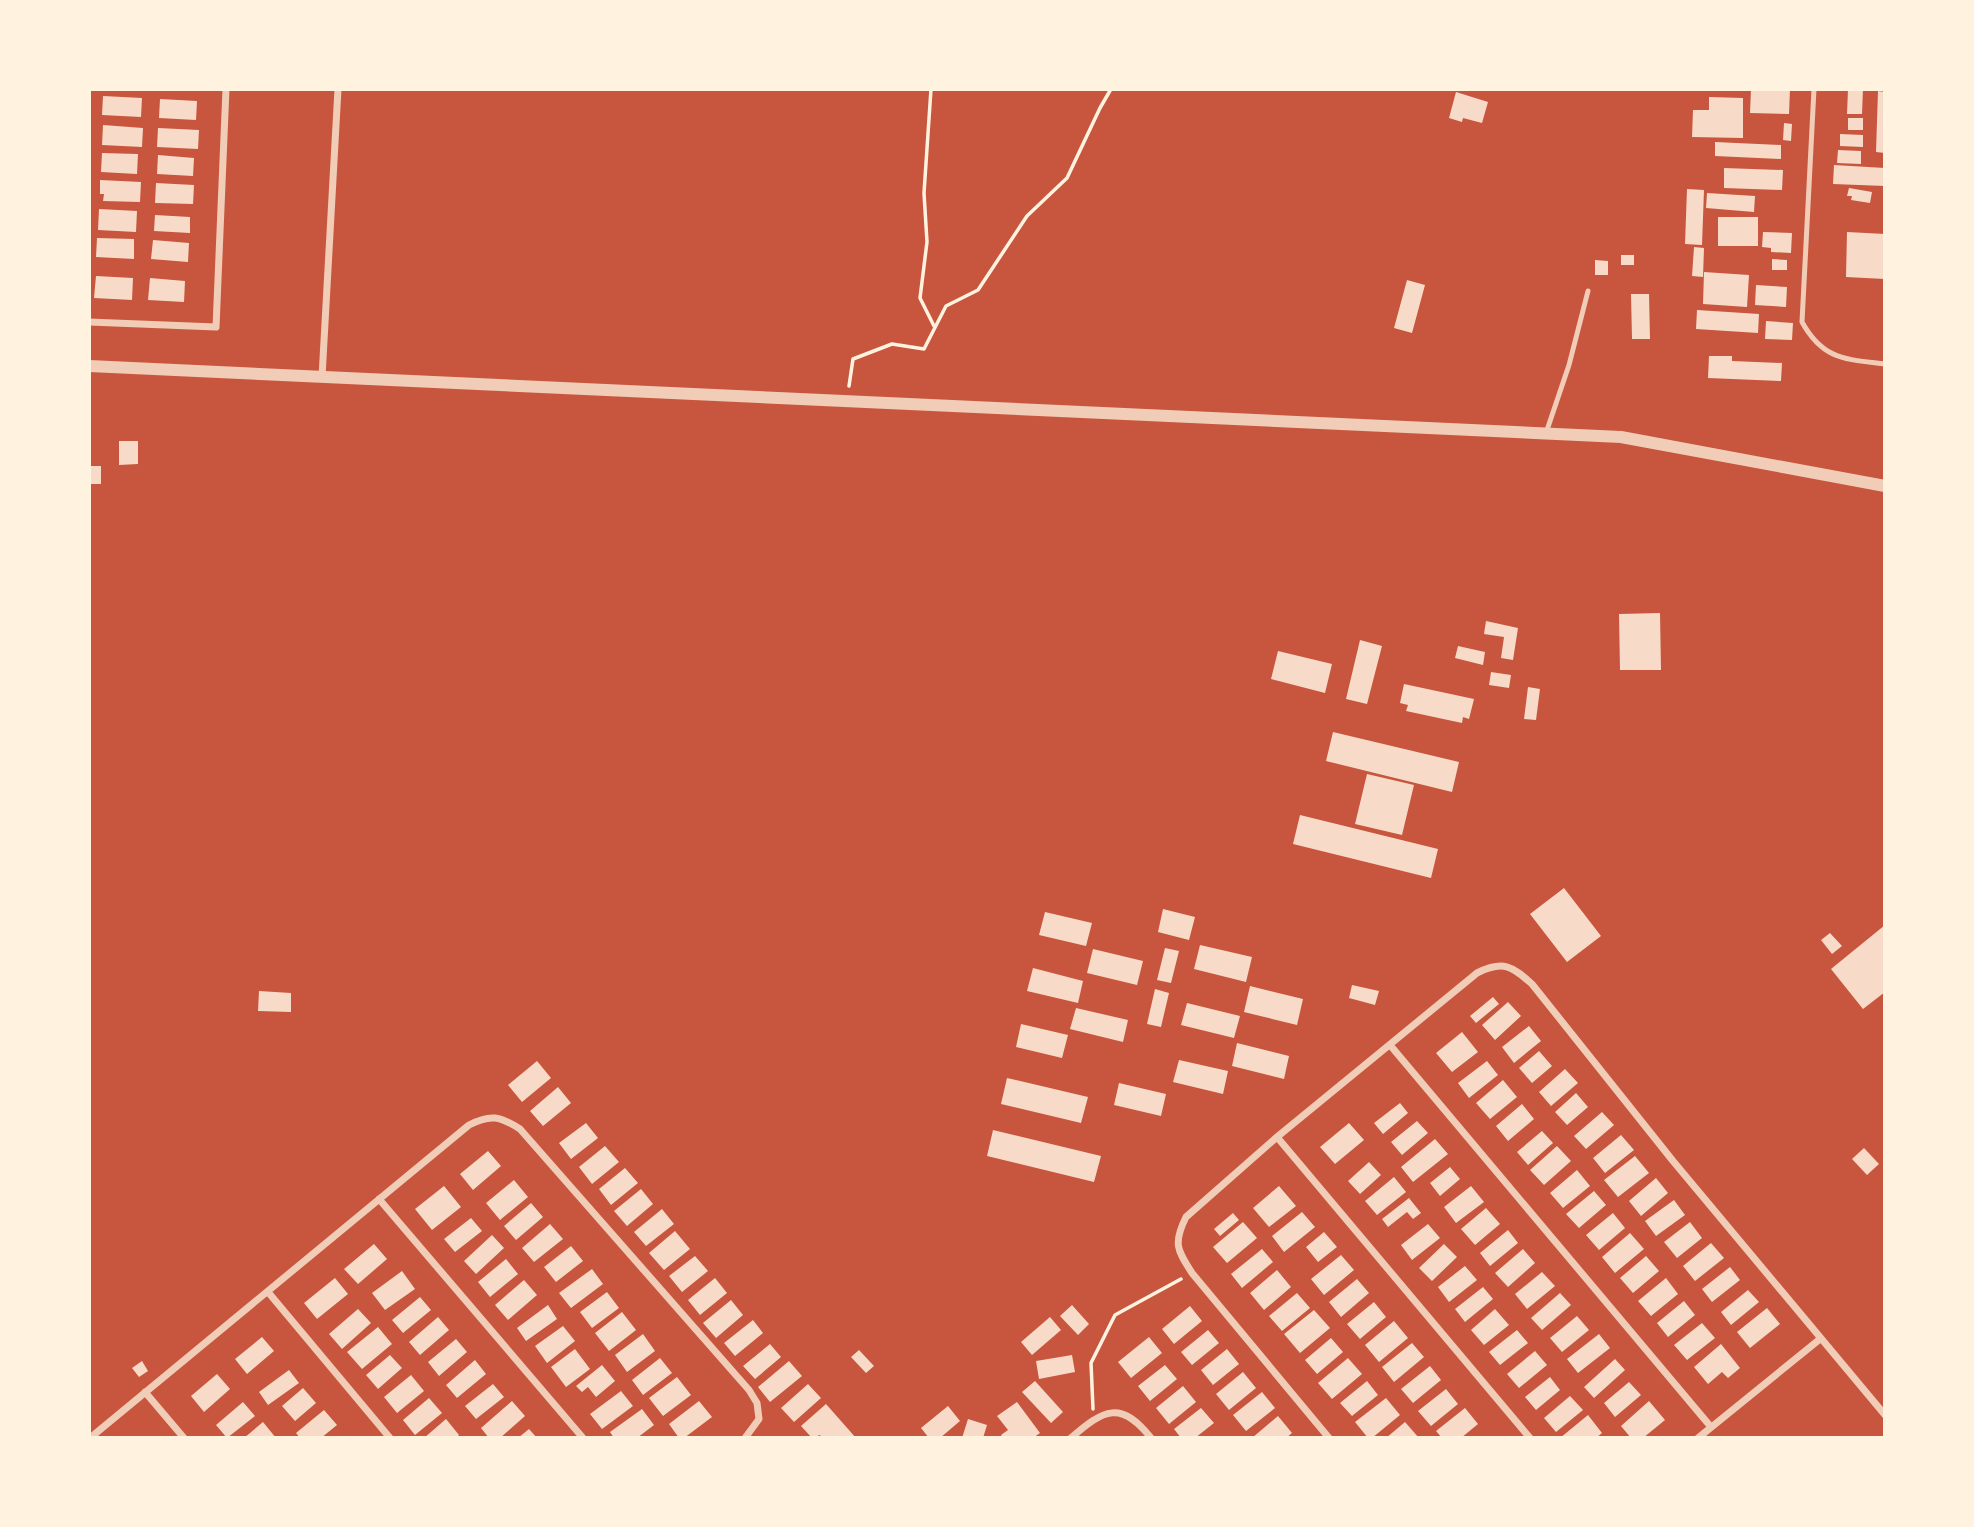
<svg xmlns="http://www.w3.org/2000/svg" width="1974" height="1527" viewBox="0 0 1974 1527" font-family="'Titillium Web',sans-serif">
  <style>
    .building { fill: #f7dbc8 }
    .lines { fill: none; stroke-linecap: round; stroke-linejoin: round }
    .path { stroke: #fff3e0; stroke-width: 3.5 }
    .service { stroke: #f1ccb7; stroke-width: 5 }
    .minor { stroke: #f1ccb7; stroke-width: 7 }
    .tertiary { stroke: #f1ccb7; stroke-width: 12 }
  </style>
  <rect width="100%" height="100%" fill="#c8553d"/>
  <!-- building -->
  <path class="building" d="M1751,89H1790L1789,114L1750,113Z
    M1848,89H1863L1862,114H1847Z
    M1878,91L1885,92V153L1876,152Z
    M1456,92L1488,102L1482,123L1463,118L1462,122L1449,118Z
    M103,96L142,98L141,117L102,115Z
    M1709,97L1743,98V138L1692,137L1693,110H1709Z
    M160,99L197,101L196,120L159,118Z
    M1848,118H1863V130H1848Z
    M1784,123L1792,124L1791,141L1783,140Z
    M103,125L143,128L142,147L102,145Z
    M158,128L199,130L198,149L157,147Z
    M1840,134L1863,135V147L1840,146Z
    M1715,142L1781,145V159L1715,156Z
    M1838,150L1861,151V164L1837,163Z
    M102,153L138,154L137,174L101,172Z
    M158,155L194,158L193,176L157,174Z
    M1834,165L1885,168V186L1833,184Z
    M1724,168L1783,170L1782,190L1724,188Z
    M100,180L141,182L140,202L103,201L104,194H100Z
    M156,183L194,185L193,204L155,203Z
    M1849,188L1872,192L1870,203L1851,200L1852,196H1847Z
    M1687,189L1704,190L1702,245L1685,244Z
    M1707,193L1755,196L1754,212L1706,208Z
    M99,209L137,211L136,232L98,230Z
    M155,215L190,217V233L154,231Z
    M1718,217H1758V246H1718Z
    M1763,232L1792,233L1791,253L1771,252V248L1762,247Z
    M1847,232L1885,234V279L1846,277Z
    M97,238L134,239V259L96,257Z
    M153,240L189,243L188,262L151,259Z
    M1694,247L1704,248L1703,277L1692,276Z
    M1621,255H1634V265H1621Z
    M1772,259L1787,260V270H1772Z
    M1595,260L1608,261V275H1595Z
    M1704,272L1749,275L1747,307L1703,304Z
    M96,276L133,278L132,300L94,298Z
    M150,278L185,281L184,302L148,300Z
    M1407,280L1425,285L1412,333L1394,328Z
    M1756,285L1787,287L1786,307L1755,305Z
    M1631,294H1649L1650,339H1632Z
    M1697,310L1759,314L1758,333L1696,329Z
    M1766,321L1793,323L1792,340L1765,339Z
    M1709,356H1732V361L1782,363L1781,381L1708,378Z
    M119,441H138V464L119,465Z
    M89,466H101V484H89Z
    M1660,613L1661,670H1620L1619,614Z
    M1486,621L1518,628L1513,660L1501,658L1504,637L1484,634Z
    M1360,640L1382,646L1367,704L1346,699Z
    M1458,646L1485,652L1483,665L1455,658Z
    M1278,651L1332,664L1325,693L1271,679Z
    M1491,672L1511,675L1509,688L1489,685Z
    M1404,684L1474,699L1469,719L1463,717L1462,723L1406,711L1408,705L1400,703Z
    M1528,687L1540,689L1536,720L1524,719Z
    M1333,732L1459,762L1452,792L1326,761Z
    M1367,774L1414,785L1402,835L1355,824Z
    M1300,815L1438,849L1431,878L1293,844Z
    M1564,888L1601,936L1567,962L1530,914Z
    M1163,909L1195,917L1189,940L1158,932Z
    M1045,912L1092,923L1086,946L1039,935Z
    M1885,925V992L1863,1009L1831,969Z
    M1830,933L1842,946L1832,954L1821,940Z
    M1200,945L1252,957L1246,982L1194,969Z
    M1165,948L1179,951L1171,983L1157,980Z
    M1093,949L1143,961L1137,985L1087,973Z
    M1033,968L1083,981L1078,1003L1027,991Z
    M1352,985L1379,991L1375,1005L1349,998Z
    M1250,986L1303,999L1297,1025L1244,1012Z
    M1155,989L1169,993L1161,1027L1147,1024Z
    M259,991L291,993V1012L258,1011Z
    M1493,997L1499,1004L1476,1023L1470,1016Z
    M1508,1002L1521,1016L1495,1040L1482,1025Z
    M1187,1003L1240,1016L1234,1038L1181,1025Z
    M1076,1008L1128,1020L1123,1042L1070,1029Z
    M1021,1024L1068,1035L1062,1058L1016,1047Z
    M1529,1026L1541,1041L1514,1063L1502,1047Z
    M1462,1032L1478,1052L1452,1072L1436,1053Z
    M1237,1043L1289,1056L1284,1079L1232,1066Z
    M1539,1051L1552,1066L1532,1083L1519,1068Z
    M1179,1060L1228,1071L1223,1094L1173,1082Z
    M537,1061L551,1078L522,1102L508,1085Z
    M1487,1061L1498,1075L1469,1098L1458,1083Z
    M1565,1069L1578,1083L1551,1106L1539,1092Z
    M1007,1078L1088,1097L1081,1123L1001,1104Z
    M1503,1080L1517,1097L1490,1119L1476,1103Z
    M1119,1083L1166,1094L1161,1116L1114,1105Z
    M558,1087L571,1103L543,1126L530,1111Z
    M1576,1093L1588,1107L1567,1125L1555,1112Z
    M1400,1103L1408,1113L1383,1134L1374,1123Z
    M1522,1104L1534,1119L1508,1141L1496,1126Z
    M1602,1112L1614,1125L1586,1149L1574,1136Z
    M1417,1121L1428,1133L1402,1155L1391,1142Z
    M586,1123L598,1138L571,1159L559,1143Z
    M1349,1123L1364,1140L1335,1164L1320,1147Z
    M993,1130L1101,1156L1094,1182L987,1156Z
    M1542,1131L1553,1143L1528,1165L1517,1152Z
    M1621,1135L1634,1150L1605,1173L1593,1158Z
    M1435,1139L1448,1154L1413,1182L1401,1167Z
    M605,1146L619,1162L592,1184L579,1167Z
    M1557,1146L1571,1161L1544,1185L1530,1170Z
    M1864,1148L1879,1164L1867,1175L1852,1159Z
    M488,1151L501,1166L473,1190L460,1174Z
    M1635,1156L1649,1173L1618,1197L1604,1180Z
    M1369,1162L1381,1175L1360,1194L1348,1181Z
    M1450,1167L1460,1179L1440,1196L1430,1183Z
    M625,1168L638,1183L611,1205L599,1189Z
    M1577,1170L1590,1186L1563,1208L1550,1193Z
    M1394,1177L1406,1192L1377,1215L1365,1201Z
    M1656,1178L1668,1193L1641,1216L1629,1201Z
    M514,1180L528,1197L500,1220L486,1203Z
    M444,1186L461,1207L432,1230L415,1209Z
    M1279,1186L1296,1206L1269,1227L1253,1208Z
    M1471,1186L1484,1202L1456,1223L1444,1207Z
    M641,1189L653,1204L627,1226L614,1211Z
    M1594,1191L1606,1205L1579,1228L1566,1214Z
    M1409,1198L1421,1213L1413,1219L1407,1212L1388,1227L1382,1219Z
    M1674,1200L1685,1215L1656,1236L1645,1221Z
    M531,1203L543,1217L516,1240L504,1226Z
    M1486,1208L1500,1224L1475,1245L1461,1229Z
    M662,1209L674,1224L646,1246L634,1232Z
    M1302,1212L1315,1227L1284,1252L1272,1236Z
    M1233,1213L1239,1220L1220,1236L1214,1229Z
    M1613,1213L1625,1228L1599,1250L1586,1235Z
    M471,1218L482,1231L455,1252L444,1239Z
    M1243,1222L1257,1238L1227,1263L1213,1247Z
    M1690,1222L1702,1238L1677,1258L1664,1242Z
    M550,1224L563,1239L534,1262L522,1248Z
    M1428,1224L1440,1238L1412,1260L1401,1245Z
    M1508,1230L1518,1243L1490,1266L1480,1253Z
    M675,1231L690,1249L664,1270L649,1253Z
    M1324,1232L1337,1247L1318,1262L1306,1247Z
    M1630,1233L1644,1249L1615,1273L1602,1257Z
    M492,1235L504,1248L476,1274L464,1261Z
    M1711,1243L1724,1258L1695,1281L1683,1266Z
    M374,1244L387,1259L358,1284L344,1269Z
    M1444,1244L1457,1257L1432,1281L1419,1268Z
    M571,1246L583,1261L556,1282L544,1267Z
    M1262,1249L1273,1262L1242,1288L1231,1274Z
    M1523,1249L1535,1263L1508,1287L1495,1273Z
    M1341,1255L1354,1270L1324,1295L1311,1279Z
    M695,1256L708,1271L682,1292L669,1276Z
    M1646,1256L1659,1271L1633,1293L1620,1278Z
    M506,1259L518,1274L490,1297L478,1282Z
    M1465,1266L1477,1280L1449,1302L1438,1287Z
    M1730,1267L1740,1280L1712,1302L1702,1289Z
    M592,1269L603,1284L571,1308L559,1293Z
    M1277,1270L1291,1287L1264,1310L1250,1293Z
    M402,1271L415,1289L385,1310L372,1293Z
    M1542,1272L1555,1286L1527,1309L1515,1294Z
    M335,1278L348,1294L317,1319L304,1303Z
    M715,1278L727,1293L700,1315L688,1300Z
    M1666,1278L1678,1294L1651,1316L1638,1301Z
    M1357,1279L1369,1293L1341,1317L1329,1302Z
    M524,1280L537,1295L508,1320L495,1305Z
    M1483,1287L1493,1299L1465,1322L1455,1309Z
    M1748,1290L1759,1302L1731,1325L1721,1312Z
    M607,1292L619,1308L592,1328L580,1312Z
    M1297,1293L1310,1308L1282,1331L1269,1316Z
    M1560,1293L1571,1305L1542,1330L1531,1318Z
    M420,1297L431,1310L403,1333L392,1320Z
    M731,1300L743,1315L716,1338L703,1323Z
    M1684,1301L1695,1315L1668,1337L1657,1323Z
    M1374,1302L1386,1317L1360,1339L1347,1324Z
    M548,1305L557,1319L526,1341L517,1328Z
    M1072,1305L1089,1324L1078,1335L1060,1316Z
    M1190,1306L1202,1321L1174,1344L1162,1329Z
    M1767,1308L1780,1324L1750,1348L1737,1332Z
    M358,1309L371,1323L342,1349L329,1334Z
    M1495,1309L1509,1325L1484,1345L1471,1330Z
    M1314,1310L1330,1328L1300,1353L1284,1334Z
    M622,1312L636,1330L609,1351L595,1333Z
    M1577,1316L1589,1330L1562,1352L1550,1338Z
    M438,1317L449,1330L420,1355L409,1342Z
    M1050,1317L1061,1330L1032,1355L1021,1342Z
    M753,1320L763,1333L735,1356L724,1343Z
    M1394,1321L1408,1338L1379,1362L1365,1345Z
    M1702,1323L1715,1338L1687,1360L1674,1345Z
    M563,1326L575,1341L547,1363L535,1346Z
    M378,1327L392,1344L362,1369L347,1352Z
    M1208,1330L1219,1343L1192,1365L1181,1352Z
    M1517,1330L1528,1343L1500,1365L1489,1352Z
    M643,1334L655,1351L627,1372L615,1355Z
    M1599,1334L1610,1348L1578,1373L1567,1359Z
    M262,1337L274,1351L247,1374L235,1359Z
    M1149,1337L1162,1353L1131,1378L1118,1362Z
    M1331,1338L1343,1352L1317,1374L1305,1360Z
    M456,1339L467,1352L439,1376L428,1362Z
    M1412,1343L1424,1357L1394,1382L1382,1367Z
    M770,1344L781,1357L755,1379L743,1366Z
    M1721,1344L1740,1368L1728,1378L1722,1372L1708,1384L1694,1367Z
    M575,1349L590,1369L566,1387L551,1367Z
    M1227,1349L1239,1364L1213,1385L1201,1370Z
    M859,1350L874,1366L866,1373L851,1357Z
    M1535,1351L1547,1365L1519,1388L1507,1374Z
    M390,1355L402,1368L378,1389L366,1375Z
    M1072,1355L1075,1372L1039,1379L1036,1361Z
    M660,1358L672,1373L643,1395L632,1380Z
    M1348,1358L1362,1374L1332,1399L1318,1383Z
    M1615,1359L1625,1370L1594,1398L1584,1387Z
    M475,1360L486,1374L457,1398L446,1385Z
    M142,1361L148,1371L139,1377L132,1368Z
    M789,1361L802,1376L770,1402L758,1387Z
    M602,1365L615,1381L596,1397L588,1387L582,1392L576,1386Z
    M1165,1365L1177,1379L1150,1401L1138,1386Z
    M1430,1366L1441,1380L1413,1403L1401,1389Z
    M289,1370L299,1383L268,1405L259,1392Z
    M1243,1372L1256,1388L1229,1410L1216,1394Z
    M217,1374L230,1389L204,1412L191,1396Z
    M411,1375L424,1391L397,1413L384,1397Z
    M677,1377L691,1395L663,1416L649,1398Z
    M1550,1377L1560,1390L1536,1410L1525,1397Z
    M1035,1381L1063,1412L1051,1423L1022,1392Z
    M1367,1381L1378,1395L1352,1416L1340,1403Z
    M1629,1382L1641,1395L1615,1417L1604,1403Z
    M493,1384L504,1397L476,1419L465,1406Z
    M808,1384L821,1398L794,1422L781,1408Z
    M1183,1386L1196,1402L1169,1424L1156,1408Z
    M303,1388L316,1403L295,1421L282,1406Z
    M1446,1389L1458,1404L1431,1426L1418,1411Z
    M621,1391L633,1406L602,1429L590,1414Z
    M1262,1392L1275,1408L1246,1431L1233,1415Z
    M1570,1396L1583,1410L1556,1432L1544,1418Z
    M429,1398L442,1413L415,1435L403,1420Z
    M1386,1398L1400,1415L1372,1438H1368L1355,1422Z
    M512,1401L525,1416L500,1438H489L481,1428Z
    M699,1401L712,1417L684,1438H679L669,1424Z
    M1649,1401L1665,1420L1643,1438H1631L1621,1426Z
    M243,1402L255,1416L227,1438L216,1425Z
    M1017,1402L1040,1433L1033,1438H1003L1001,1435L1008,1430L997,1416Z
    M826,1404L856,1438H822L820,1435L812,1438L801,1426Z
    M948,1406L960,1421L940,1438H929L921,1428Z
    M1201,1408L1214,1423L1195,1438H1181L1174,1429Z
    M1465,1408L1478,1424L1461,1438H1442L1436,1431Z
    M642,1409L654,1425L637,1438H614L610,1432Z
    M324,1410L337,1425L321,1438H300L296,1433Z
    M1588,1415L1602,1433L1596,1438H1560Z
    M1278,1416L1292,1433L1286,1438H1252Z
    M446,1419L459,1435L456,1438H424Z
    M968,1419L987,1425L983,1438H962Z
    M263,1422L276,1438H244Z
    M1405,1422L1419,1438H1386Z
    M529,1429L537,1438H518Z"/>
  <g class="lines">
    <!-- path -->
    <path class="path" d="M931,89L924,193L927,242L920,298L934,326
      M849,386L853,359L892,344L924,349L946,306L978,290L1027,216L1067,178L1100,108L1111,89
      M1093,1409L1091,1363L1115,1315L1181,1279"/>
    <!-- service -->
    <path class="service" d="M1814,89L1802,322C1823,360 1845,359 1885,364
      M1546,433L1569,365L1588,291"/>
    <!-- minor -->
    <path class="minor" d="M89,322L216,327L226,89
      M322,377L338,89
      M1390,1045L1711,1427
      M1277,1137L1530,1438
      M379,1199L583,1438
      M268,1292L390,1438
      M145,1392L184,1438
      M90,1438L469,1125C490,1114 500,1116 520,1129L749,1390L757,1403L759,1419L745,1438
      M1071,1438C1104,1409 1121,1400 1151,1438
      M1329,1438L1192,1273C1177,1250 1173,1243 1186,1217L1277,1137L1477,973C1503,960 1512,966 1532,984L1673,1161L1885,1415
      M1698,1438L1820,1339"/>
    <!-- tertiary -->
    <path class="tertiary" d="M89,366L1621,437L1885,486"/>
  </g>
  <!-- border -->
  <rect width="1974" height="1527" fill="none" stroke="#fff3e0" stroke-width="182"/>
</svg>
